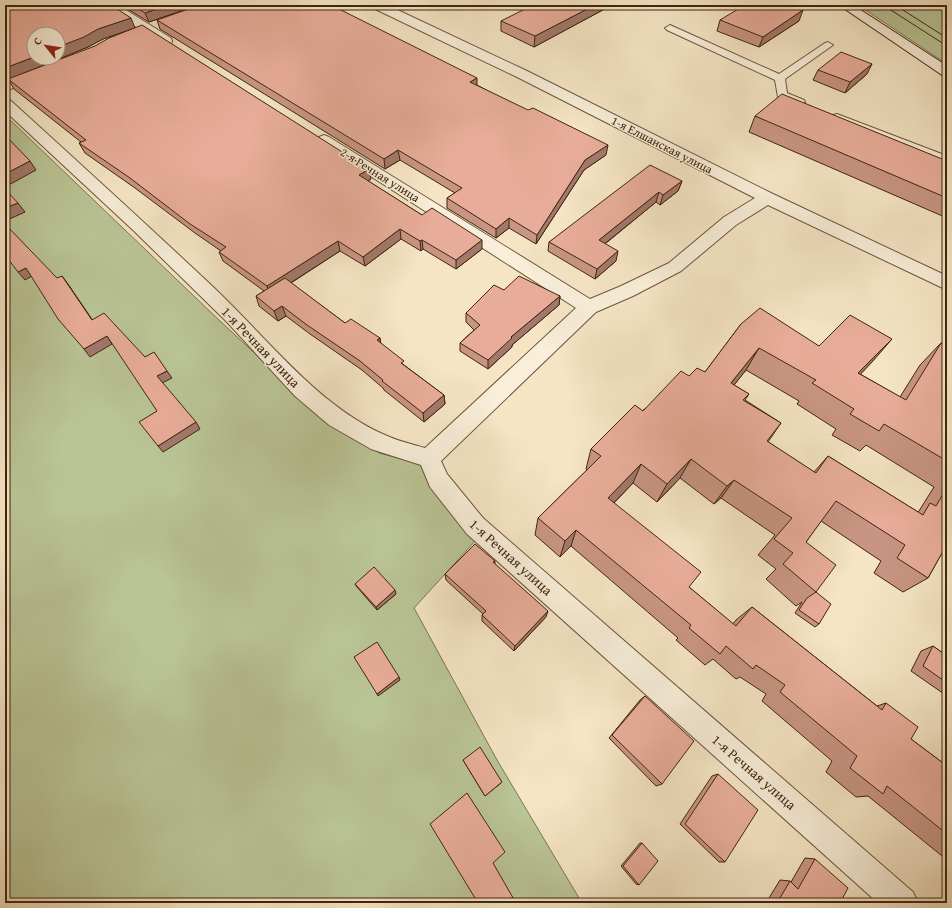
<svg xmlns="http://www.w3.org/2000/svg" width="952" height="908" viewBox="0 0 952 908" font-family="'Gentium Book Plus',serif">
  <style>
    .green { fill: #bac596; stroke: #7d7552 }
    .lines { fill: none; stroke-linecap: round; stroke-linejoin: round }
    .lane-casing { stroke: #6d553c; stroke-width: 2 }
    .street-casing { stroke: #6d553c; stroke-width: 2 }
    .secondary-casing { stroke: #40250e; stroke-width: 2 }
    .lane { fill: #f8eed9; fill-rule: evenodd }
    .street { fill: #f8eed9; fill-rule: evenodd }
    .secondary { fill: #f8eed9; fill-rule: evenodd }
    .tram { stroke: #40250e; stroke-width: 1 }
    .wall { fill: #c89584; stroke: #40250e; fill-rule: evenodd }
    .shaded-wall { fill: #a2796c; stroke: #40250e }
    .building { fill: #e8ad9a; stroke: #40250e }
    .labels { text-anchor: middle; stroke-width: 3; stroke-linejoin: round; paint-order: stroke }
    .far-street-label { font-size: 12px; fill: #40250e; stroke: #f8eed9 }
    .street-label { font-size: 14px; fill: #40250e; stroke: #f8eed9 }
  </style>
  <rect width="100%" height="100%" fill="#f5e5c5"/>
  <filter id="stains"><feTurbulence type="fractalNoise" baseFrequency=".005" numOctaves="4"/><feColorMatrix values="0 0 0 0 .2 0 0 0 0 .09 0 0 0 0 .02 0 0 0 .5 -.17"/></filter>
  <radialGradient id="worn" r=".72"><stop offset=".6" stop-color="#630" stop-opacity="0"/><stop offset="1" stop-color="#630" stop-opacity=".3"/></radialGradient>
  <!-- green -->
  <path class="green" d="M858,5H947V64Z
    M5,115L220,321L319,413L379,453L424,465L477,539L414,608L497,760L582,903H5Z"/>
  <g class="lines">
    <defs>
      <path id="lane" d="M670,25L779,74L825,43L828,42L833,45L785,79L787,93L804,100L805,102L800,105L778,97L775,80L667,30L665,28Z
        M837,114L947,156V163L833,119L832,117L833,115Z"/>
      <path id="street" d="M104,5H118L171,38L172,41L171,44H161Z
        M371,5H387L527,71L773,194L947,276V290L768,205L736,225L681,271L633,296L596,312L441,461L447,474L483,518L913,892L918,903H878L467,534L430,487L421,465L371,449L329,425L295,396L226,321L134,231L5,111V99L10,100C77,161 144,222 210,284C264,334 316,405 385,435C397,441 412,444 425,448L576,308L319,143L316,140L319,137L324,135L329,137L590,299L621,286L669,263L724,217L755,198L517,77L373,8Z
        M39,70L44,71L46,74L44,77L5,91V82Z"/>
      <path id="secondary" d="M839,5H853L947,66V76L942,75Z"/>
    </defs>
    <!-- lane casing -->
    <use href="#lane" class="lane-casing"/>
    <!-- street casing -->
    <use href="#street" class="street-casing"/>
    <!-- secondary casing -->
    <use href="#secondary" class="secondary-casing"/>
    <!-- lane -->
    <use href="#lane" class="lane"/>
    <!-- street -->
    <use href="#street" class="street"/>
    <!-- secondary -->
    <use href="#secondary" class="secondary"/>
    <!-- tram -->
    <path class="tram" d="M883,5L947,46
      M895,5L947,38"/>
  </g>
  <!-- wall -->
  <path class="wall" d="M5,5L135,28L103,39L88,47L12,78L371,179L368,181L422,215L482,249L456,269L423,249L421,251L401,239L365,266L340,251L291,283L345,323L380,338L381,344L404,365L444,395L445,404L424,422L384,390L383,388L362,370L310,334L286,316L278,321L259,306L256,296L264,291L223,261L219,252L221,251L195,233L135,188L85,153L79,143L81,142L14,89L8,79Z
    M121,5H198L149,22Z
    M612,5L534,47L501,31V21Z
    M157,20L477,85L606,155L584,170L536,244L509,228L496,238L447,208V198L455,193L400,160L385,169L160,29Z
    M720,20L799,21L759,47L717,31Z
    M818,70L867,74L845,93L813,80Z
    M755,116L947,161V218L749,132Z
    M682,181L678,191L660,205L656,202L605,244L616,261L595,279L548,251L549,242Z
    M504,290L560,296L559,305L512,345V347L488,369L460,351V343L474,330L466,322V313Z
    M741,324L873,361L860,374L900,397L920,365L941,343H942L947,337V544L928,578L903,592L874,573L881,561L821,521L806,542L816,592L819,624L815,627L795,613L802,602L796,606L766,579L776,569L758,555L775,535L721,498L714,504L680,478L657,502L633,483L614,503L689,587L733,624L736,620L752,607L877,706L886,703L911,739L947,766V860L868,796L856,797L826,772L832,761L762,701L766,694L740,677L736,679L713,659L705,665L676,640L678,638L571,546L560,557L535,535L538,518L587,470L586,469L591,449L689,376L705,372ZM746,370L799,401L797,404L836,429L832,435L860,451L866,445L934,487L919,511L918,512L828,456L814,472L768,442L781,423L745,400L749,394L734,385Z
    M495,561V564L546,617L514,651L482,621V615L483,614L446,580L445,574Z
    M355,584L396,594L377,610L357,587Z
    M933,646L947,656V696L911,671L921,651Z
    M645,696L662,784L656,786L609,738L640,700Z
    M463,760L501,783L485,796Z
    M718,774L725,862H719L680,824L712,776Z
    M640,843H642L639,885L636,884L621,866Z
    M805,858L815,859L840,903H766L780,880L790,881L791,882Z"/>
  <!-- shaded-wall -->
  <path class="shaded-wall" d="M168,5H198L149,22L145,13Z
    M595,5H612L534,47L535,36Z
    M803,10L799,21L759,47L763,37Z
    M131,18L135,28L103,39L88,47L5,81V68L34,57V58H58V47L98,29Z
    M872,64L867,74L845,93L850,82Z
    M477,78V88L470,82Z
    M608,145L606,155L584,170L536,244L537,235L585,160Z
    M398,150L400,160L385,169L384,159Z
    M30,161L36,170L5,187V174Z
    M369,169L371,179L361,185L359,175Z
    M682,181L678,191L660,205L663,195Z
    M659,192L656,202L597,250L599,240Z
    M18,203L25,212L5,221V208Z
    M509,218V228L496,238V229Z
    M400,229L401,239L365,266L363,257Z
    M422,240L423,249L421,251L420,241Z
    M482,240V249L456,269V260Z
    M338,241L340,251L270,296L267,286Z
    M618,251L616,261L595,279L597,269Z
    M26,268L32,276L25,280L18,272Z
    M62,276L68,284L98,328L92,320Z
    M560,296L559,305L512,345V347L488,369V360L511,337Z
    M282,306L286,316L278,321L274,311Z
    M107,336L112,344L90,357L84,349Z
    M380,338L381,347L377,340Z
    M892,339L873,361L841,395L858,373Z
    M759,348L746,370L719,404L731,383Z
    M167,371L172,378L162,383L157,376Z
    M444,395L445,404L424,422L423,413Z
    M196,422L200,429L163,452L158,446Z
    M691,459L680,478L657,502L667,484Z
    M641,464L633,483L601,516L608,498Z
    M734,480L721,498L714,504L727,486Z
    M576,530L571,546L560,557L565,541Z
    M395,590L396,594L377,610L376,607Z
    M548,611L546,617L514,651L515,646Z
    M399,677L400,680L378,696L377,694Z"/>
  <!-- building -->
  <path class="building" d="M5,5H111L131,18L98,29L84,37L58,47V34H34V57L5,68Z
    M132,5H168L145,13Z
    M200,5H331L477,78L470,82L528,110L533,108L608,145L585,160L537,235L509,218L496,229L447,198L462,188L445,178L398,150L384,159L157,20Z
    M533,5H595L535,36L501,21Z
    M745,5H793L803,10L763,37L720,20Z
    M142,25L369,169L359,175L422,215L432,208L482,240L456,260L422,240L420,241L400,229L363,257L338,241L267,286L219,252L226,247L190,224L130,178L79,143L86,140L8,79L95,46L109,38Z
    M841,52L872,64L850,82L818,70Z
    M782,94L947,161V198L755,116Z
    M5,135L30,161L5,174Z
    M650,165L682,181L663,195L659,192L599,240L618,251L597,269L549,242Z
    M5,189L18,203L5,208Z
    M5,224L57,278L62,276L92,320L104,313L145,357L154,352L167,371L157,376L196,422L158,446L139,422L157,411L107,336L84,349L58,319L26,268L18,272L5,255Z
    M519,276L560,296L511,337L512,338L488,360L460,343L480,325L466,313L494,285L504,290Z
    M285,278L345,323L351,319L380,338L377,340L404,361L401,363L444,395L423,413L382,381L383,380L360,361L307,325L282,306L274,311L256,296Z
    M760,308L819,346L850,315L892,339L858,373L906,400L941,343L944,345L947,341V461L884,424L879,431L850,414L854,409L812,383L816,380L759,348L731,383L749,394L743,400L781,423L767,441L816,473L828,456L923,515L930,503L936,506L947,487V544L928,578L897,558L905,545L836,501L806,542L836,565L816,592L783,564L793,553L774,539L792,518L734,480L727,486L691,459L667,484L641,464L608,498L701,572L689,587L736,626L752,607L882,710L886,703L918,727L911,739L947,766V834L887,786L883,794L850,768L857,756L780,692L785,685L756,665L753,669L726,646L720,654L689,628L691,625L576,530L565,541L538,518L601,456L591,449L635,405L643,411L681,371L689,376L697,368L705,372L741,324Z
    M475,544L495,561L493,562L548,611L515,646L482,615L486,611L445,574Z
    M374,567L395,590L376,607L355,584Z
    M816,592L831,604L819,624L799,610L807,598Z
    M377,642L399,677L377,694L354,657Z
    M933,646L947,656V683L923,666Z
    M645,696L694,741L662,784L612,735Z
    M480,747L502,782L485,796L463,760Z
    M718,774L758,810L725,862L685,824Z
    M467,793L505,852L493,863L516,903H478L430,824Z
    M642,843L658,861L639,885L623,866Z
    M815,859L848,888L840,903H777L790,881L798,889Z"/>
  <g class="labels">
    <!-- far-street labels -->
    <g class="far-street-label">
      <text transform="translate(662 145) rotate(27)" y="4">1-я Елшанская улица</text>
      <text transform="translate(380 175) rotate(32)" y="4">2-я Речная улица</text>
    </g>
    <!-- street labels -->
    <g class="street-label">
      <text transform="translate(261 347) rotate(46)" y="5">1-я Речная улица</text>
      <text transform="translate(511 557) rotate(42)" y="5">1-я Речная улица</text>
      <text transform="translate(754 772) rotate(41)" y="5">1-я Речная улица</text>
    </g>
  </g>
  <!-- margin -->
  <rect width="952" height="908" fill="none" stroke="#f5e5c5" stroke-width="20"/>
  <rect x="6" y="6" width="940" height="896" fill="none" stroke="#40250e" stroke-width="2"/>
  <rect x="10" y="10" width="932" height="888" fill="none" stroke="#40250e"/>
  <!-- north arrow -->
  <g transform="translate(46 46) rotate(300)"><circle r="19" fill="#f8eed9" stroke="#ae9e88"/>
  <path d="M0-3L7 15L0 10L-7 15Z" fill="#8f2418"/>
  <text y="-6" font-size="11" font-weight="bold" text-anchor="middle" fill="#40250e">С</text>
  </g>
  <rect width="100%" height="100%" filter="url(#stains)"/>
  <rect width="100%" height="100%" fill="url(#worn)"/>
</svg>
